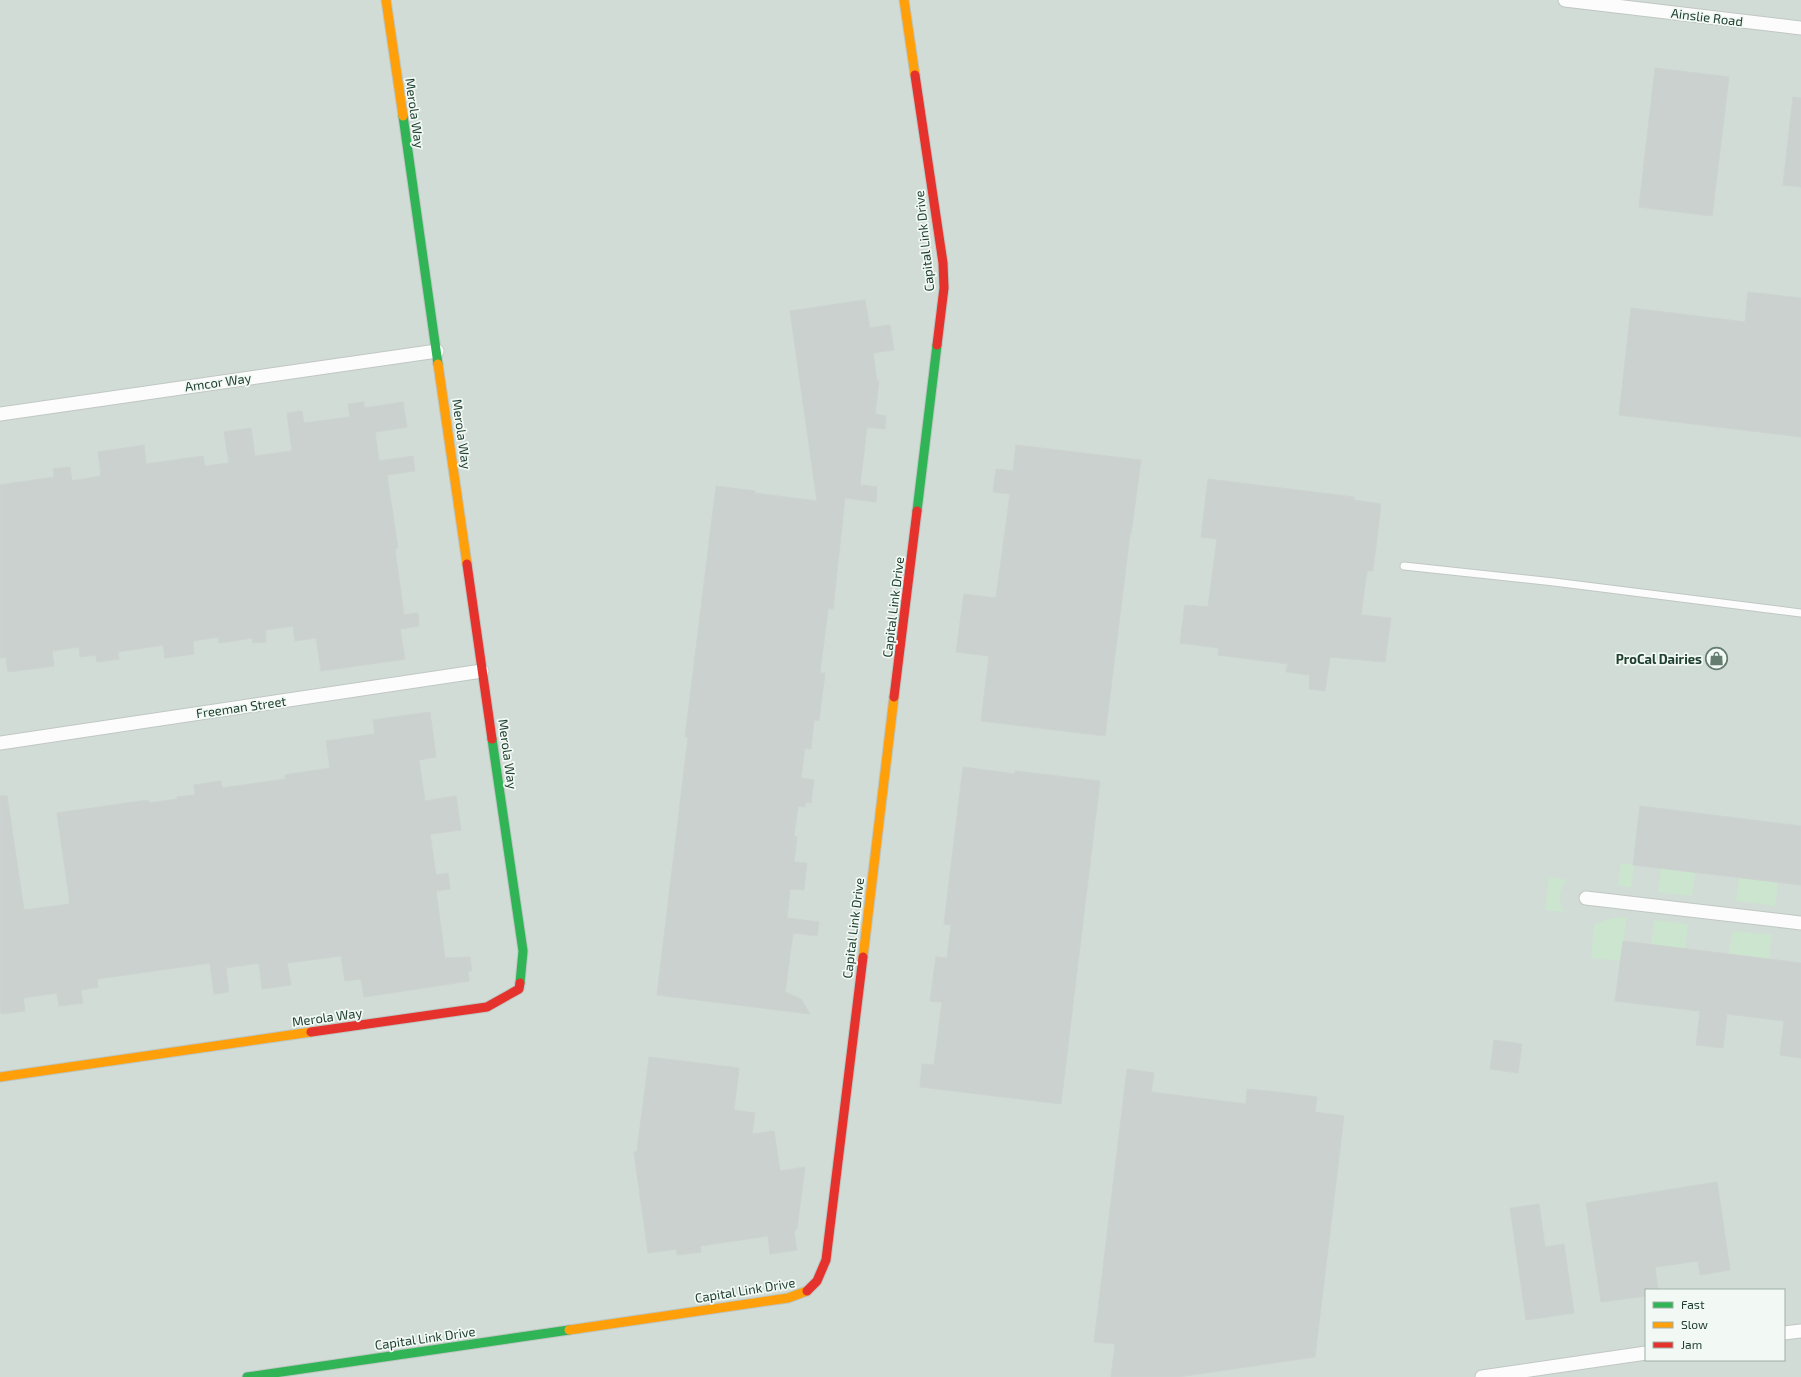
<svg xmlns="http://www.w3.org/2000/svg" width="1801" height="1377" viewBox="0 0 1801 1377" font-family="'Exo 2',sans-serif">
  <style>
    .built { fill: #d1dcd6; fill-rule: evenodd }
    .green { fill: #cce5cf }
    .building { fill: #cbd1ce; stroke: #cdd3d0 }
    .lines { fill: none; stroke-linecap: round; stroke-linejoin: round }
    .lane-casing { stroke: #c1c7c4; stroke-width: 9 }
    .street-casing { stroke: #c1c7c4; stroke-width: 15 }
    .fast-casing { stroke: #bdc6c2; stroke-width: 11 }
    .slow-casing { stroke: #bdc6c2; stroke-width: 11 }
    .jam-casing { stroke: #bdc6c2; stroke-width: 11 }
    .lane { stroke: #fbfcfb; stroke-width: 7 }
    .street { stroke: #fbfcfb; stroke-width: 13 }
    .fast { stroke: #30b455; stroke-width: 9 }
    .slow { stroke: #ff9f0a; stroke-width: 9 }
    .jam { stroke: #e5322d; stroke-width: 9 }
    .labels { text-anchor: middle; stroke-width: 3.5; stroke-linejoin: round; paint-order: stroke }
    .street-label { font-size: 13px; fill: #204031; stroke: #f2f9f4 }
    .poi-label { font-size: 13px; font-weight: bold; fill: #204031; stroke: #f2f9f4; text-anchor: end }
  </style>
  <rect width="100%" height="100%" fill="#e4eae7"/>
  <!-- built -->
  <path class="built" d="M0,0H1801V1377H0ZM1646,1290H1784V1360H1646Z"/>
  <!-- green -->
  <path class="green" d="M1620,863L1634,865L1631,888L1618,885Z
    M1661,868L1695,872L1692,896L1658,892Z
    M1549,877L1567,880C1559,889 1558,901 1564,912L1545,910Z
    M1739,878L1778,882L1775,906L1736,901Z
    M1620,917L1627,918L1620,961L1591,958L1594,925L1605,920Z
    M1654,920L1688,924L1685,949L1651,945Z
    M1732,931L1772,935L1769,959L1729,954Z"/>
  <!-- building -->
  <path class="building" d="M1655,68L1729,77L1712,216L1639,207Z
    M1793,97L1801,98V187L1783,185Z
    M1748,292L1801,298V437L1619,415L1631,308L1745,322Z
    M865,300L870,328L890,325L894,350L873,353L877,381H879L875,414L886,416L885,429L867,427L860,485L877,487L876,502L845,498L833,609H828L820,673H825L819,721L814,720L811,749L805,748L801,778L814,780L811,803L806,802L805,807L798,806L794,836L797,837L794,862L807,863L804,890L790,889L787,918L819,922L817,936L793,933L785,992L801,999L810,1014L657,995L688,737H685L716,486L755,491V493L817,501L790,311Z
    M364,402V408L403,402L407,427L375,432L379,461L413,456L415,471L387,475L398,548L395,549L404,615L418,613L419,626L400,629L405,659L321,671L316,638L295,641L293,626L265,630L266,642L253,643L252,638L219,643L218,637L193,641L194,654L165,658L163,645L118,652L119,659L97,662L96,655L80,657L79,647L52,651L54,666L8,672L6,657L0,658V485L54,477L53,469L70,467L72,481L101,476L98,452L144,445L146,464L203,456L205,466L229,463L224,432L251,428L255,456L292,451L287,413L302,411L304,423L350,417L348,404Z
    M1016,445L1141,460L1131,534H1130L1105,736L981,721L989,656L956,652L964,594L996,598L1010,494L993,492L996,469L1013,471Z
    M1208,479L1354,497V500L1381,504L1373,571H1367L1361,615L1391,618L1385,662L1330,657L1325,691L1309,689L1310,675L1286,672L1288,664L1218,655L1219,648L1180,643L1185,605L1208,607L1217,539L1201,537Z
    M430,712L436,757L419,760L425,801L456,796L461,830L430,834L436,875L448,873L450,889L436,891L445,958L470,957L472,971H468L469,981L364,997L361,979L345,981L341,956L287,963L291,985L262,989L259,963L226,968L229,992L214,994L210,963L97,979L98,987L81,990L83,1003L59,1006L57,993L23,998L25,1011L1,1014L0,1004V796H7L24,910L70,904L57,813L148,800L149,803L177,799V797L195,795L194,785L221,781L222,788L285,779V775L330,768L326,741L375,734L373,720Z
    M963,767L1015,774V771L1100,781L1061,1104L920,1087L922,1064L934,1065L942,1002L930,1001L936,957L947,958L951,925L944,924Z
    M1640,806L1801,826V885L1633,865Z
    M1623,941L1801,963V1058L1780,1055L1784,1021L1727,1014L1723,1048L1696,1045L1700,1011L1615,1001Z
    M1494,1040L1522,1044L1518,1073L1490,1069Z
    M649,1057L739,1068L734,1110L755,1113L752,1134L774,1131L780,1171L805,1167L797,1228L794,1232L797,1250L770,1254L768,1236L700,1246L701,1252L677,1255L676,1249L648,1253L634,1152L637,1151Z
    M1127,1069L1154,1073L1151,1092L1246,1104L1247,1089L1277,1092L1317,1097L1315,1112L1344,1116L1315,1357L1178,1377H1111L1115,1344L1094,1342Z
    M1717,1182L1730,1270L1700,1275L1698,1261L1655,1267L1658,1290H1646V1296L1601,1302L1586,1203Z
    M1539,1204L1545,1247L1564,1244L1574,1313L1526,1320L1510,1208Z"/>
  <g class="lines">
    <defs>
      <path id="lane" d="M1404,566L1554,582L1801,613"/>
      <path id="street" d="M1565,0L1801,28
        M0,414L437,351
        M0,743L482,671
        M1586,898L1801,923
        M1784,1333L1801,1331
        M1482,1377L1646,1353"/>
      <path id="fast" d="M403,116L438,364
        M917,511L937,345
        M492,739L523,951L520,983
        M247,1377L569,1330"/>
      <path id="slow" d="M386,0L403,116
        M904,0L915,75
        M438,364L467,564
        M863,957L894,697
        M0,1077L311,1032
        M569,1330L788,1298L807,1291"/>
      <path id="jam" d="M915,75L943,263L944,288L937,345
        M467,564L492,739
        M894,697L917,511
        M311,1032L487,1007L519,989L520,983
        M807,1291L817,1281L826,1260L863,957"/>
    </defs>
    <!-- lane casing -->
    <use href="#lane" class="lane-casing"/>
    <!-- street casing -->
    <use href="#street" class="street-casing"/>
    <!-- fast casing -->
    <use href="#fast" class="fast-casing"/>
    <!-- slow casing -->
    <use href="#slow" class="slow-casing"/>
    <!-- jam casing -->
    <use href="#jam" class="jam-casing"/>
    <!-- lane -->
    <use href="#lane" class="lane"/>
    <!-- street -->
    <use href="#street" class="street"/>
    <!-- fast -->
    <use href="#fast" class="fast"/>
    <!-- slow -->
    <use href="#slow" class="slow"/>
    <!-- jam -->
    <use href="#jam" class="jam"/>
  </g>
  <!-- icons -->
  <defs>
    <symbol id="shop-ring" viewBox="-11 -11 22 22"><circle r="9.5" fill="#f2f9f4" stroke="#657c71" stroke-width="1.5"/><path d="M-5-2.5h2.3a2.7 3.5 0 0 1 5.4 0H5L5.5 6h-11ZM-1.5-2.5h3a1.5 2.3 0 0 0-3 0Z" fill="#657c71"/></symbol>
  </defs>
  <g fill-rule="evenodd">
    <use href="#shop-ring" x="1704" y="646" width="25" height="25"/>
  </g>
  <g class="labels">
    <!-- street labels -->
    <g class="street-label">
      <text transform="translate(1707 17) rotate(7)" y="5">Ainslie Road</text>
      <text transform="translate(415 113) rotate(82)" y="5">Merola Way</text>
      <text transform="translate(924 241) rotate(-96)" y="5">Capital Link Drive</text>
      <text transform="translate(218 382) rotate(-8)" y="5">Amcor Way</text>
      <text transform="translate(462 434) rotate(82)" y="5">Merola Way</text>
      <text transform="translate(893 607) rotate(-83)" y="5">Capital Link Drive</text>
      <text transform="translate(241 707) rotate(-8)" y="5">Freeman Street</text>
      <text transform="translate(508 754) rotate(82)" y="5">Merola Way</text>
      <text transform="translate(853 928) rotate(-83)" y="5">Capital Link Drive</text>
      <text transform="translate(327 1017) rotate(-8)" y="5">Merola Way</text>
      <text transform="translate(745 1290) rotate(-9)" y="5">Capital Link Drive</text>
      <text transform="translate(425 1338) rotate(-8)" y="5">Capital Link Drive</text>
    </g>
    <!-- poi labels -->
    <g class="poi-label">
      <text x="1702" y="664">ProCal Dairies</text>
    </g>
  </g>
  <!-- legend -->
  <rect x="1645" y="1289" width="140" height="72" fill="#f2f9f4" stroke="#9eafa6"/>
  <rect x="1653" y="1302" width="20" height="6" fill="#30b455" stroke="#9eafa6"/>
  <text x="1681" y="1309" font-size="12" fill="#204031">Fast</text>
  <rect x="1653" y="1322" width="20" height="6" fill="#ff9f0a" stroke="#9eafa6"/>
  <text x="1681" y="1329" font-size="12" fill="#204031">Slow</text>
  <rect x="1653" y="1342" width="20" height="6" fill="#e5322d" stroke="#9eafa6"/>
  <text x="1681" y="1349" font-size="12" fill="#204031">Jam</text>
</svg>
